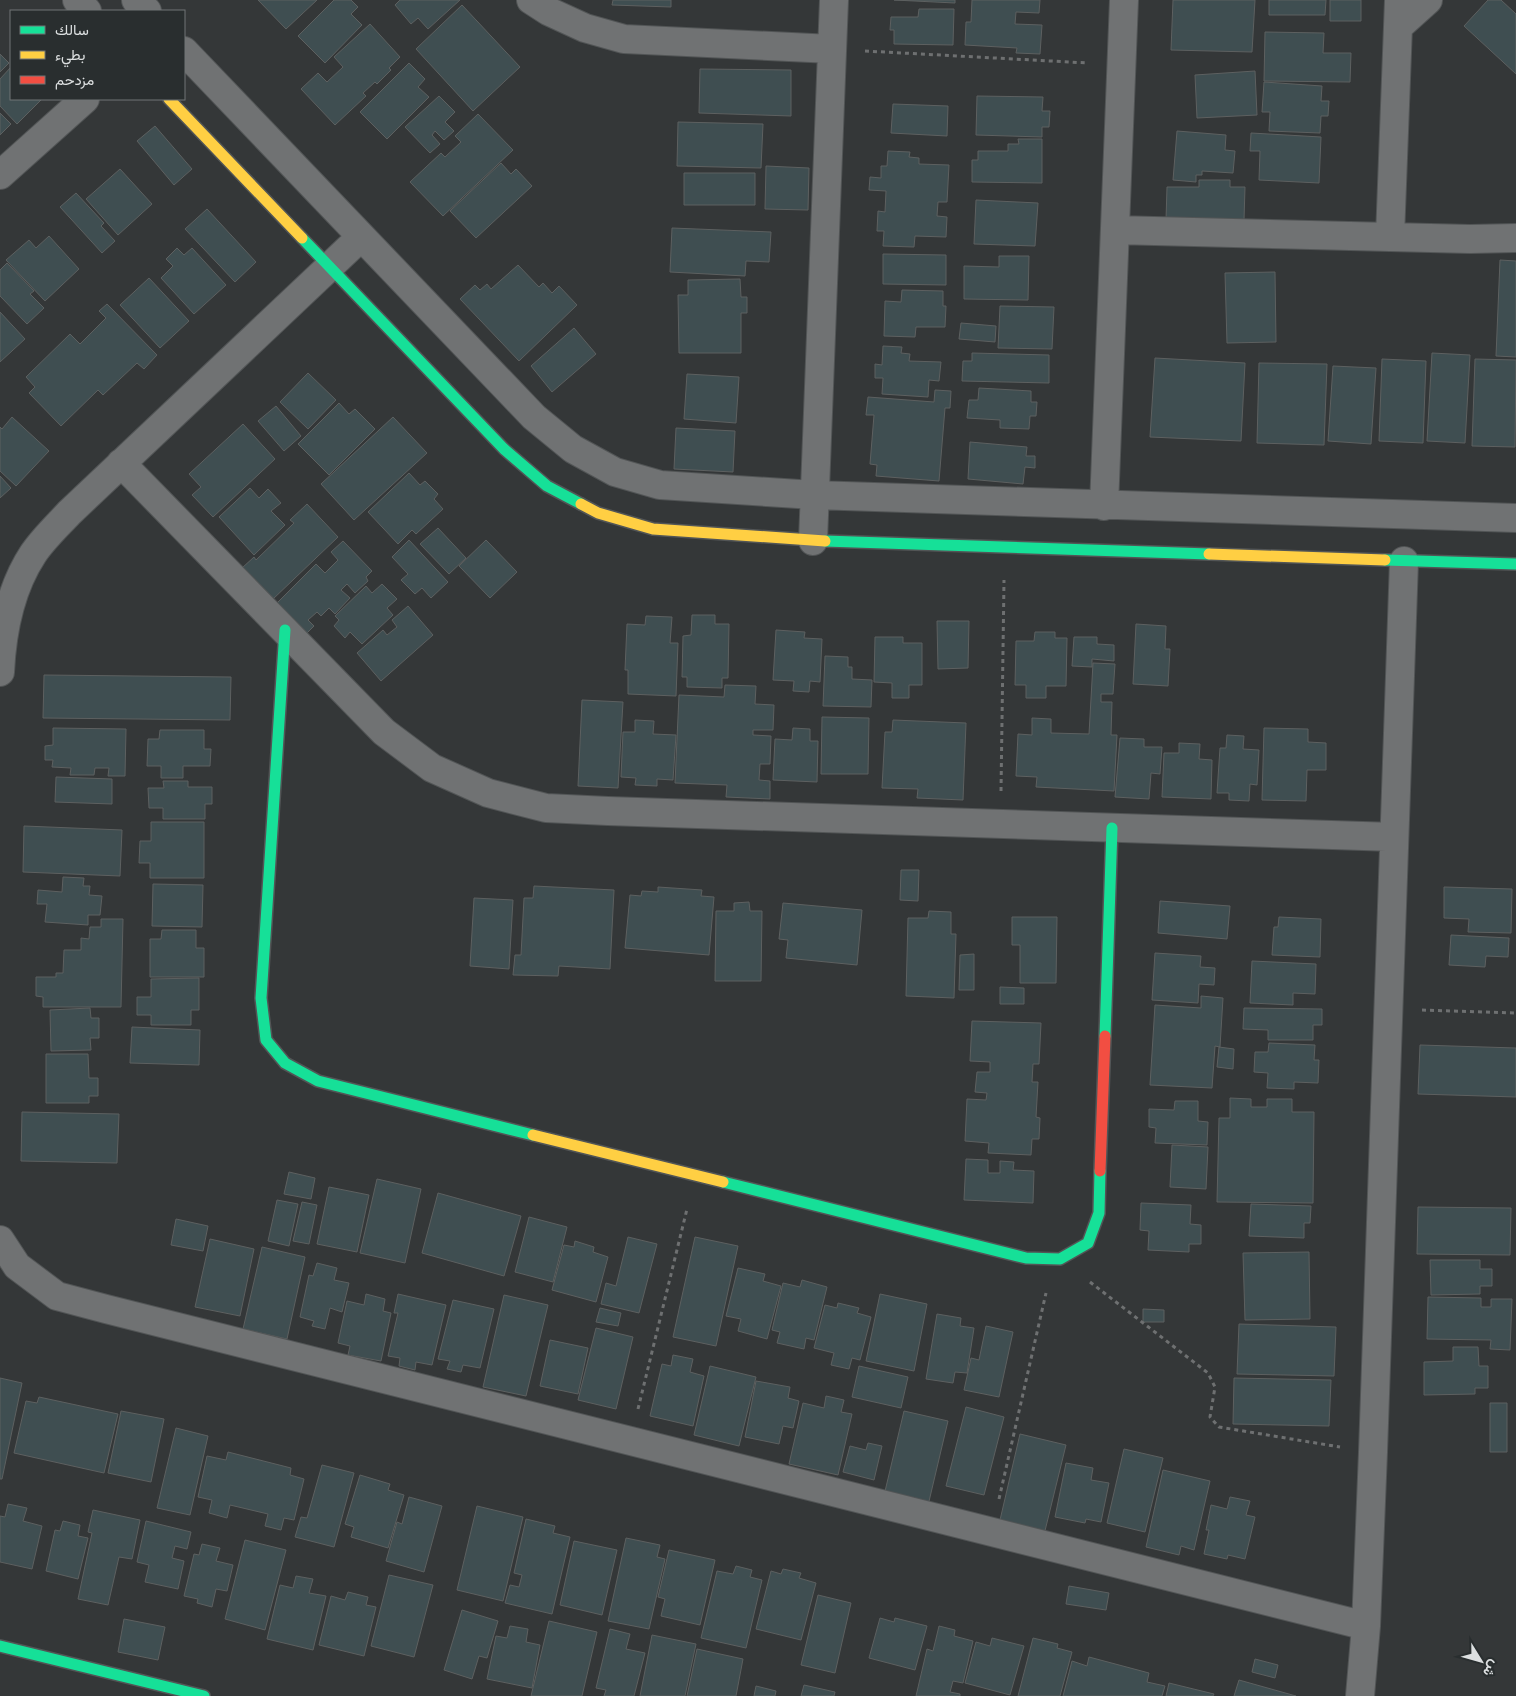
<svg xmlns="http://www.w3.org/2000/svg" width="1516" height="1696" viewBox="0 0 1516 1696" font-family="Montserrat,Vazirmatn,sans-serif">
  <style>
    .building { fill: #3f4e51; stroke: #5d6060 }
    .lines { fill: none; stroke-linecap: round; stroke-linejoin: round }
    .street-casing { stroke: #525556; stroke-width: 30 }
    .fast-casing { stroke: #525556; stroke-width: 14 }
    .slow-casing { stroke: #525556; stroke-width: 14 }
    .jam-casing { stroke: #525556; stroke-width: 14 }
    .path { stroke: #6e7071; stroke-width: 3; stroke-dasharray: 4 4; stroke-linecap: butt }
    .street { stroke: #707273; stroke-width: 28 }
    .fast { stroke: #16e098; stroke-width: 11 }
    .slow { stroke: #ffcf43; stroke-width: 11 }
    .jam { stroke: #f24e42; stroke-width: 11 }
  </style>
  <rect width="100%" height="100%" fill="#343738"/>
  <!-- building -->
  <path class="building" d="M258,0H317L286,29Z
    M334,0H351L358,7L351,14L362,25L325,63L298,36Z
    M400,0H460L428,29L418,18L411,24L395,5Z
    M613,0H671V7L612,5Z
    M894,0H955V3Z
    M972,0H1040L1039,13L1016,12L1015,24L1042,25L1040,54L1016,53L1017,48L965,45L966,22H971Z
    M1173,0H1255L1252,52L1171,50Z
    M1269,0H1326L1325,15H1269Z
    M1330,0H1361V21H1330Z
    M1488,0H1501L1516,14V74L1464,26Z
    M462,5L520,67L473,111L416,49Z
    M919,9H954L953,45L894,44V30H890L891,17H918Z
    M370,24L400,57L389,68L391,70L377,84L375,82L363,93L366,96L335,125L301,89L318,73L327,82L343,67L334,57Z
    M1265,32L1324,33L1323,53H1351L1350,82L1264,81Z
    M0,54L9,63L0,72Z
    M409,63L425,79L418,87L429,97L387,139L360,112Z
    M11,67V99H42L17,124L0,106V79Z
    M700,69L791,70V116L699,113Z
    M1255,71L1257,115L1197,118L1195,75Z
    M1264,82L1322,86L1321,101H1329L1328,116H1321L1320,133L1269,131L1270,112H1262Z
    M439,96L455,112L445,122L454,131L444,140L435,131L432,135L440,144L430,153L405,127Z
    M977,96L1043,97L1042,111H1050L1049,127H1042V137L976,135Z
    M893,104L948,106L947,136L891,133Z
    M0,113L11,124L0,135Z
    M478,114L513,150L443,216L410,182L441,153L445,157L461,142L455,136Z
    M678,122L763,124L761,168L677,166Z
    M155,126L192,169L174,185L137,141Z
    M1177,131L1226,135L1225,150L1235,151L1233,173L1202,171V175H1196V182L1173,180Z
    M1251,133L1321,137L1319,183L1259,180L1260,151H1250Z
    M1018,139H1042V183L972,182V160H978V151H1008V144H1019Z
    M888,151L910,152L909,157L919,158V164L949,165L947,202H938L937,216L947,217L946,237L915,236L914,247L883,246L884,231H877L878,211L885,212L886,191L869,190L870,177L881,178V166H887Z
    M501,163L511,174L516,169L532,186L476,238L450,211Z
    M766,166L809,168L808,210L765,209Z
    M120,169L152,204L118,235L86,199Z
    M684,173H755V205H684Z
    M1199,180H1230V187H1245L1244,220H1166L1167,187H1199Z
    M76,193L104,223L101,226L115,241L102,253L60,207Z
    M976,200L1038,203L1035,246L974,244Z
    M207,209L256,262L235,282L185,229Z
    M672,228L771,232L769,262L746,261L745,276L670,272Z
    M49,236L79,269L45,301L6,260L29,240L36,248Z
    M177,248L184,255L192,248L226,285L194,314L161,278L173,266L166,259Z
    M883,254L946,255V285L883,284Z
    M999,256H1029L1028,300L964,299V266L999,267Z
    M1500,260L1516,261V357L1496,356Z
    M7,263L34,291L30,294L44,308L27,324L0,296V270Z
    M518,265L539,287L543,283L552,293L559,286L577,305L519,361L460,299L475,285L480,290L487,284L491,289Z
    M1275,272L1276,342L1227,343L1225,273Z
    M149,278L189,321L160,348L120,305Z
    M740,279L741,297H747V313H741V353H679L678,295H688V280Z
    M902,290L943,291V306H946L945,327H916L915,337L884,336L885,301L901,302Z
    M107,304L157,355L144,369L137,363L103,395L98,390L61,426L29,393L35,387L26,377L70,334L80,344L106,318L99,311Z
    M1000,306L1054,307L1052,349L998,348Z
    M0,312L25,339L0,362Z
    M961,323L996,326L995,342L959,339Z
    M574,328L596,354L552,392L531,366Z
    M883,346L902,347L901,353L910,354L909,361L941,362L939,381L929,380L928,397L882,394L883,378H875V364L882,365Z
    M972,353L1049,355V383L962,381L963,361H972Z
    M1432,353L1470,355L1465,443L1427,441Z
    M1155,358L1245,363L1241,441L1150,437Z
    M1382,359L1426,361L1423,443L1379,441Z
    M1475,359L1516,360L1515,447L1472,446Z
    M1259,363L1327,364L1324,445L1257,443Z
    M1333,366L1376,368L1371,444L1328,441Z
    M308,373L336,400L308,429L280,402Z
    M687,374L739,377L736,423L684,419Z
    M979,388L1031,391V402H1037L1036,416H1030L1029,429L1000,428V420L967,418L969,400H978Z
    M935,390L951,391L950,408H945L939,481L876,476L877,465L870,464L874,415H866L868,397L934,402Z
    M339,403L349,414L355,409L375,429L329,475L298,444Z
    M276,406L301,436L284,451L258,421Z
    M12,417L49,451L16,486L0,471V427L2,429Z
    M393,417L427,453L354,520L321,484Z
    M243,424L275,459L213,517L192,495L201,487L189,474Z
    M676,428L735,431L733,472L674,469Z
    M970,442L1027,447L1026,456H1035V468L1025,467L1023,484L968,479Z
    M409,473L420,485L425,481L438,494L434,499L443,509L416,534L412,530L398,544L368,512Z
    M0,476L11,488L0,498Z
    M250,488L259,498L268,489L281,503L271,511L285,525L254,555L219,517Z
    M307,504L338,537L272,600L242,568L254,557L256,560L294,523L290,520Z
    M438,528L466,558L449,574L420,544Z
    M409,540L448,582L431,598L422,588L415,594L401,580L408,574L392,557Z
    M486,540L517,572L490,598L459,566Z
    M343,541L372,571L366,577L368,581L355,593L347,584L341,590L350,598L335,614L329,608L321,616L317,612L308,620L314,626L303,637L273,607L316,564L325,573L338,560L331,552Z
    M382,584L397,599L387,608L393,615L362,644L350,632L345,638L334,626L339,620L335,616L366,586L372,593Z
    M408,606L433,635L381,681L357,653L383,630L387,635L397,627L392,620Z
    M692,615H715V624H729L728,678H722V688L687,687V677H682L683,636L691,635Z
    M646,616L672,617L670,643H678L676,696L628,694V670H625L627,624L645,625Z
    M937,621H969L968,668L938,669Z
    M1136,624L1166,626L1165,649H1170L1168,686L1133,684Z
    M776,630L805,632L804,638L822,639L820,682L810,681L809,692L793,691L794,681L773,680Z
    M1035,632H1055V638H1067L1066,686H1046V698H1026V685H1015L1016,641H1034Z
    M875,637H903V643H922V685H909V698H892V683L874,682Z
    M1074,637H1097V644L1114,645V661L1092,659V667L1072,666Z
    M825,656L848,657V667H852V679L872,680L871,707L823,706Z
    M1093,663L1115,664L1113,694H1101V702H1112L1111,735H1117L1114,791L1036,787L1037,777L1016,776L1018,734L1032,735V718L1051,719V733L1089,734Z
    M44,675L231,677L230,720L43,718Z
    M725,685L756,686L755,704L774,705L773,730H753V735L771,736L770,764H760L759,780L770,781V799L726,797L727,785L675,783L679,695L724,697Z
    M582,700L623,702L618,788L578,786Z
    M822,717L869,718L868,774H821Z
    M635,720L654,721L653,734L676,735L673,780L657,779V786L635,785L636,778L621,777L623,732H635Z
    M893,720L966,723L963,800L917,798L918,789L882,788L885,732H892Z
    M53,728L126,729L125,776H108L109,768H95L94,775H70L71,768L52,767L53,760H45V746L53,745Z
    M793,728L810,729V741H818L817,782L773,780L775,739L792,740Z
    M1264,728L1308,729V742L1326,743V770H1307L1306,801L1262,800Z
    M160,730H204V749H211L210,766H183V778H161V766H147L148,739H159Z
    M1227,735L1244,736L1243,749L1259,750L1257,785L1250,784L1249,801L1229,800V793H1217L1220,748H1226Z
    M1120,738L1144,739V747H1162L1160,774L1151,773L1149,799L1115,797Z
    M1179,743L1200,744L1199,759L1212,760L1211,799L1162,797L1164,753H1179Z
    M56,777L112,779V804L55,802Z
    M163,781H188V787H212V804H205V819H163V808H149L148,788H164Z
    M151,822H204V878H150V863H139L140,841H151Z
    M24,826L122,830L120,876L23,872Z
    M901,870H919L918,901L900,900Z
    M63,877L84,878L83,886H90L89,895L102,896L100,915H88V925L45,922L47,904H37L38,890L62,892Z
    M153,884L203,885L202,927L152,926Z
    M534,886L614,890L610,969L559,966L558,976L513,975L515,955H521L524,898H533Z
    M658,887L702,890L701,896L714,897L709,955L625,948L630,895L641,896L642,891L658,892Z
    M1444,887L1512,889L1511,933L1468,932L1469,919L1444,918Z
    M474,898L513,900L509,969L470,966Z
    M1160,901L1230,906L1227,939L1158,933Z
    M749,902L750,911H762L761,981H715L716,911H734V903Z
    M783,903L862,910L857,965L786,958L788,940L779,939Z
    M929,911L951,912V934H956L954,998L906,996L908,918H928Z
    M1012,917H1057L1056,983H1020V945H1012Z
    M1279,917L1321,919L1320,957L1272,955L1274,927H1278Z
    M101,919H123L121,1007H43V997L36,996V977H56V973H63L64,950H81V938L89,939L90,927H101Z
    M162,930H196V948H204V977H150V939H161Z
    M1451,935L1509,938L1508,957L1486,956L1485,967L1449,965Z
    M1155,953L1201,956L1200,967L1215,968L1214,985L1199,984L1198,1003L1152,1000Z
    M974,954V990H959L960,955Z
    M1252,961L1316,964L1315,994L1293,993V1005L1250,1003Z
    M199,978V1010H191V1025H151V1015H137V997H151V979Z
    M1000,987L1024,988V1004H1000Z
    M1201,996L1223,998L1220,1047L1215,1046L1212,1088L1150,1085L1155,1005L1201,1008Z
    M90,1008L91,1018H99V1038H90L91,1050L51,1051L50,1010Z
    M1244,1008L1322,1009V1025H1313V1040H1268V1030L1243,1029Z
    M972,1021L1041,1023L1039,1064H1033L1032,1082H1038L1036,1117L1040,1118L1039,1139H1032L1031,1155L988,1153L989,1143L965,1141L967,1099L986,1100L987,1093L975,1092L977,1072H990V1062L970,1061Z
    M132,1027L200,1030L199,1065L130,1063Z
    M1269,1043L1315,1045L1314,1060H1319L1318,1083L1294,1082V1089L1267,1088L1268,1073L1254,1072L1255,1052H1268Z
    M1420,1045L1516,1048V1097L1418,1094Z
    M1219,1047L1234,1049L1233,1069L1217,1067Z
    M46,1054H88L89,1078H98V1096H89V1103H46Z
    M1230,1098L1251,1099V1107H1267V1099H1292V1112H1314L1313,1203L1217,1202L1219,1118H1230Z
    M1175,1101H1198V1121L1208,1122L1207,1145L1155,1143L1156,1128L1149,1127V1109L1174,1110Z
    M22,1112L119,1114L117,1163L21,1161Z
    M1172,1145L1208,1147L1206,1189L1170,1187Z
    M966,1159L988,1160V1173H1000V1161L1014,1162L1013,1170L1034,1171L1033,1203L964,1200Z
    M289,1172L315,1178L311,1199L284,1194Z
    M377,1179L421,1189L405,1263L360,1253Z
    M329,1187L369,1195L357,1252L317,1244Z
    M438,1193L521,1216L504,1276L422,1253Z
    M277,1200L298,1204L289,1246L268,1241Z
    M302,1202L317,1205L309,1244L293,1241Z
    M1141,1203L1191,1205L1190,1224L1201,1225V1244H1189V1252L1148,1250L1149,1231L1140,1230Z
    M1251,1204L1311,1206L1310,1223H1304V1238L1249,1236Z
    M1418,1207L1511,1208L1510,1255L1417,1254Z
    M529,1217L567,1227L553,1282L515,1272Z
    M176,1219L208,1226L203,1251L171,1245Z
    M628,1237L657,1244L639,1313L601,1304L606,1283L616,1286Z
    M695,1237L738,1246L716,1346L673,1337Z
    M210,1239L254,1249L240,1316L195,1307Z
    M575,1241L594,1247L593,1252L608,1257L596,1302L552,1290L564,1245L574,1247Z
    M262,1247L305,1257L287,1339L243,1329Z
    M1309,1252L1310,1319L1245,1320L1243,1253Z
    M1430,1260H1480V1269H1492V1286H1480V1294L1431,1295Z
    M317,1263L337,1268L334,1280L349,1283L342,1312L330,1308L325,1329L312,1326L314,1321L300,1317L309,1275L313,1276Z
    M738,1268L765,1274L763,1281L781,1286L767,1339L738,1331L741,1319L726,1316Z
    M802,1280L827,1287L814,1340L806,1338L804,1349L777,1343L780,1332L772,1330L783,1283L800,1287Z
    M366,1294L385,1299L383,1311L391,1313L381,1361L348,1355L350,1346L338,1343L347,1301L364,1305Z
    M398,1294L446,1305L432,1365L416,1362L415,1370L399,1366L400,1358L388,1356L398,1313H394Z
    M880,1294L927,1304L914,1371L866,1361Z
    M504,1295L548,1305L526,1396L483,1387Z
    M1428,1297L1481,1298V1307H1491V1299H1512L1510,1350L1490,1349L1491,1340L1427,1339Z
    M453,1300L494,1309L480,1368L463,1365L461,1372L447,1369L450,1361L438,1359Z
    M838,1303L859,1308L857,1313L871,1317L860,1360L852,1358L849,1369L831,1365L834,1353L814,1348L825,1305L837,1308Z
    M600,1308L621,1313L618,1326L596,1322Z
    M1143,1309L1164,1310V1322H1143Z
    M937,1314L961,1318L960,1326L974,1328L967,1373L955,1372L953,1383L926,1379Z
    M1239,1324L1336,1327L1334,1376L1237,1374Z
    M986,1326L1013,1332L999,1397L964,1390L971,1358L979,1360Z
    M596,1328L633,1337L616,1409L578,1400Z
    M550,1340L588,1348L578,1394L540,1386Z
    M1453,1347H1478L1479,1366H1488V1388H1475V1394L1424,1395V1362L1453,1361Z
    M673,1355L693,1359L690,1372L704,1376L693,1426L650,1416L662,1364L671,1366Z
    M710,1366L756,1377L739,1446L694,1435Z
    M859,1366L908,1377L901,1408L852,1397Z
    M0,1378L22,1383L2,1479H0Z
    M1234,1378L1331,1380L1329,1426L1233,1424Z
    M756,1381L790,1387L788,1398L799,1401L793,1428L783,1426L779,1444L745,1437Z
    M826,1396L844,1400L841,1412L852,1414L838,1475L789,1464L803,1403L824,1408Z
    M39,1397L118,1414L104,1473L14,1453L26,1401L37,1403Z
    M1490,1403H1507V1452H1490Z
    M966,1407L1004,1417L984,1495L946,1486Z
    M121,1411L164,1419L151,1482L108,1473Z
    M904,1411L948,1421L926,1514L882,1504Z
    M176,1428L208,1436L190,1515L157,1508Z
    M1020,1434L1066,1445L1042,1543L997,1533Z
    M868,1443L882,1446L874,1480L843,1472L850,1446L866,1450Z
    M1124,1449L1163,1458L1145,1532L1107,1523Z
    M228,1452L291,1468L290,1475L304,1479L294,1520L284,1518L281,1530L265,1526L268,1514L230,1505L227,1518L209,1513L212,1500L198,1497L207,1456L226,1460Z
    M1066,1463L1093,1468L1091,1480L1109,1483L1101,1522L1086,1519L1085,1523L1055,1517Z
    M322,1465L354,1473L334,1547L295,1537L301,1517L307,1518Z
    M1163,1470L1210,1481L1194,1550L1181,1546L1179,1555L1146,1547Z
    M360,1475L390,1484L388,1490L404,1495L388,1548L351,1537L354,1527L345,1524Z
    M409,1497L442,1506L424,1572L386,1561L397,1522L402,1524Z
    M1230,1497L1250,1501L1246,1515L1255,1517L1245,1559L1228,1555L1227,1559L1204,1554L1209,1530H1206L1211,1505L1227,1509Z
    M8,1504L27,1508L23,1521L42,1526L32,1569L0,1562V1516L5,1517Z
    M477,1506L523,1517L503,1601L457,1590Z
    M93,1510L140,1520L132,1559L119,1557L108,1605L78,1599L92,1533L88,1532Z
    M526,1519L555,1526L553,1533L570,1537L552,1614L505,1603L510,1585L519,1587L522,1575L514,1573Z
    M63,1521L80,1525L78,1536L88,1538L78,1579L46,1571L55,1530L60,1531Z
    M146,1521L191,1532L187,1549L175,1546L172,1558L184,1561L178,1589L145,1582L149,1565L137,1562Z
    M626,1538L660,1545L657,1557L665,1559L649,1629L608,1621Z
    M245,1540L286,1550L265,1630L225,1619Z
    M574,1541L617,1550L602,1615L560,1605Z
    M202,1544L220,1548L216,1561L233,1565L227,1591L216,1589L212,1607L197,1603L198,1599L184,1596L194,1554L199,1555Z
    M669,1550L715,1560L700,1625L661,1616L665,1599L658,1597Z
    M736,1566L752,1570L750,1577L762,1580L746,1648L701,1638L717,1571L733,1574Z
    M783,1569L801,1573L799,1578L816,1583L801,1640L756,1629L771,1571L781,1574Z
    M389,1575L433,1585L414,1657L371,1646Z
    M296,1576L313,1579L309,1593L326,1596L313,1650L267,1639L280,1585L293,1588Z
    M1069,1586L1109,1593L1106,1610L1066,1604Z
    M348,1592L368,1597L366,1605L376,1607L364,1656L319,1645L331,1596L345,1600Z
    M818,1595L851,1603L835,1673L801,1665Z
    M462,1610L498,1621L487,1658L479,1656L472,1679L444,1670Z
    M880,1618L894,1622L895,1618L927,1626L915,1670L869,1658Z
    M124,1619L165,1627L158,1660L118,1652Z
    M549,1621L597,1632L582,1696H531Z
    M510,1626L528,1629L526,1642L540,1645L532,1688L487,1679L496,1636L507,1638Z
    M939,1626L955,1630L954,1636L973,1641L963,1683L953,1681L950,1692L960,1694V1696H916L927,1649L933,1651Z
    M610,1629L630,1634L626,1649L645,1653L634,1696H604L606,1690L596,1688Z
    M652,1635L696,1644L685,1696H640Z
    M992,1638L1024,1646L1010,1695L965,1683L976,1642L990,1646Z
    M1033,1638L1058,1644L1057,1648L1072,1652L1060,1696H1018Z
    M697,1649L743,1659L736,1696H687Z
    M1089,1657L1149,1673L1147,1682L1165,1686L1162,1696H1063L1072,1661L1087,1666Z
    M1255,1659L1278,1665L1275,1678L1252,1672Z
    M1239,1680L1296,1696H1234Z
    M1169,1683L1214,1694L1213,1696H1166Z
    M804,1685L835,1692L834,1696H801Z
    M756,1686L776,1691L775,1696H754Z"/>
  <g class="lines">
    <defs>
      <path id="street" d="M77,0L87,11
        M136,0L147,11
        M531,0L548,11L585,28L624,39L832,49
        M1398,27L1428,0
        M184,51L534,417L573,449L615,472L660,485L814,495L1516,518
        M0,175L85,99
        M1115,230L1470,239L1516,238
        M1390,237L1399,0
        M121,463L384,732L432,768L488,793L546,808L608,811L1394,837
        M1104,506L1124,0
        M813,541L834,0
        M0,672C2,631 10,589 33,554C43,539 57,526 69,513L361,237
        M0,1240L17,1266L57,1296L106,1309L1366,1626
        M1360,1696L1366,1626L1373,1452L1404,561"/>
      <path id="fast" d="M302,238L504,449L547,486L581,504
        M825,541L1209,554
        M1385,560L1516,564
        M285,630L261,998L266,1040L285,1063L318,1081L533,1135
        M1105,1036L1112,828
        M723,1182L1026,1258L1060,1259L1088,1243L1099,1213L1100,1171
        M0,1646L204,1696"/>
      <path id="slow" d="M169,99L302,238
        M581,504L598,513L653,529L825,541
        M1209,554L1385,560
        M533,1135L723,1182"/>
      <path id="jam" d="M1100,1171L1105,1036"/>
    </defs>
    <!-- street casing -->
    <use href="#street" class="street-casing"/>
    <!-- fast casing -->
    <use href="#fast" class="fast-casing"/>
    <!-- slow casing -->
    <use href="#slow" class="slow-casing"/>
    <!-- jam casing -->
    <use href="#jam" class="jam-casing"/>
    <!-- path -->
    <path class="path" d="M865,51L1088,63
      M1001,791L1004,580
      M1422,1010L1516,1013
      M1090,1282L1208,1373L1215,1387L1210,1417L1219,1427L1340,1447
      M638,1409L687,1209
      M999,1499L1046,1293"/>
    <!-- street -->
    <use href="#street" class="street"/>
    <!-- fast -->
    <use href="#fast" class="fast"/>
    <!-- slow -->
    <use href="#slow" class="slow"/>
    <!-- jam -->
    <use href="#jam" class="jam"/>
  </g>
  <!-- legend -->
  <rect x="10" y="10" width="175" height="90" fill="#292e2f" stroke="#717576"/>
  <rect x="20" y="26" width="25" height="8" fill="#16e098" stroke="#717576"/>
  <text x="55" y="35" font-size="15" fill="#dcdfe0">سالك</text>
  <rect x="20" y="51" width="25" height="8" fill="#ffcf43" stroke="#717576"/>
  <text x="55" y="60" font-size="15" fill="#dcdfe0">بطيء</text>
  <rect x="20" y="76" width="25" height="8" fill="#f24e42" stroke="#717576"/>
  <text x="55" y="85" font-size="15" fill="#dcdfe0">مزدحم</text>
  <!-- north arrow -->
  <g transform="translate(1481 1661) rotate(127)" stroke="#292e2f" stroke-width="4" paint-order="stroke">
  <path d="M0-4L9 19L0 12L-9 19Z" fill="#dcdfe0"/>
  <text y="-8" font-size="14" font-weight="bold" text-anchor="middle" fill="#dcdfe0">ش</text>
  </g>
</svg>
